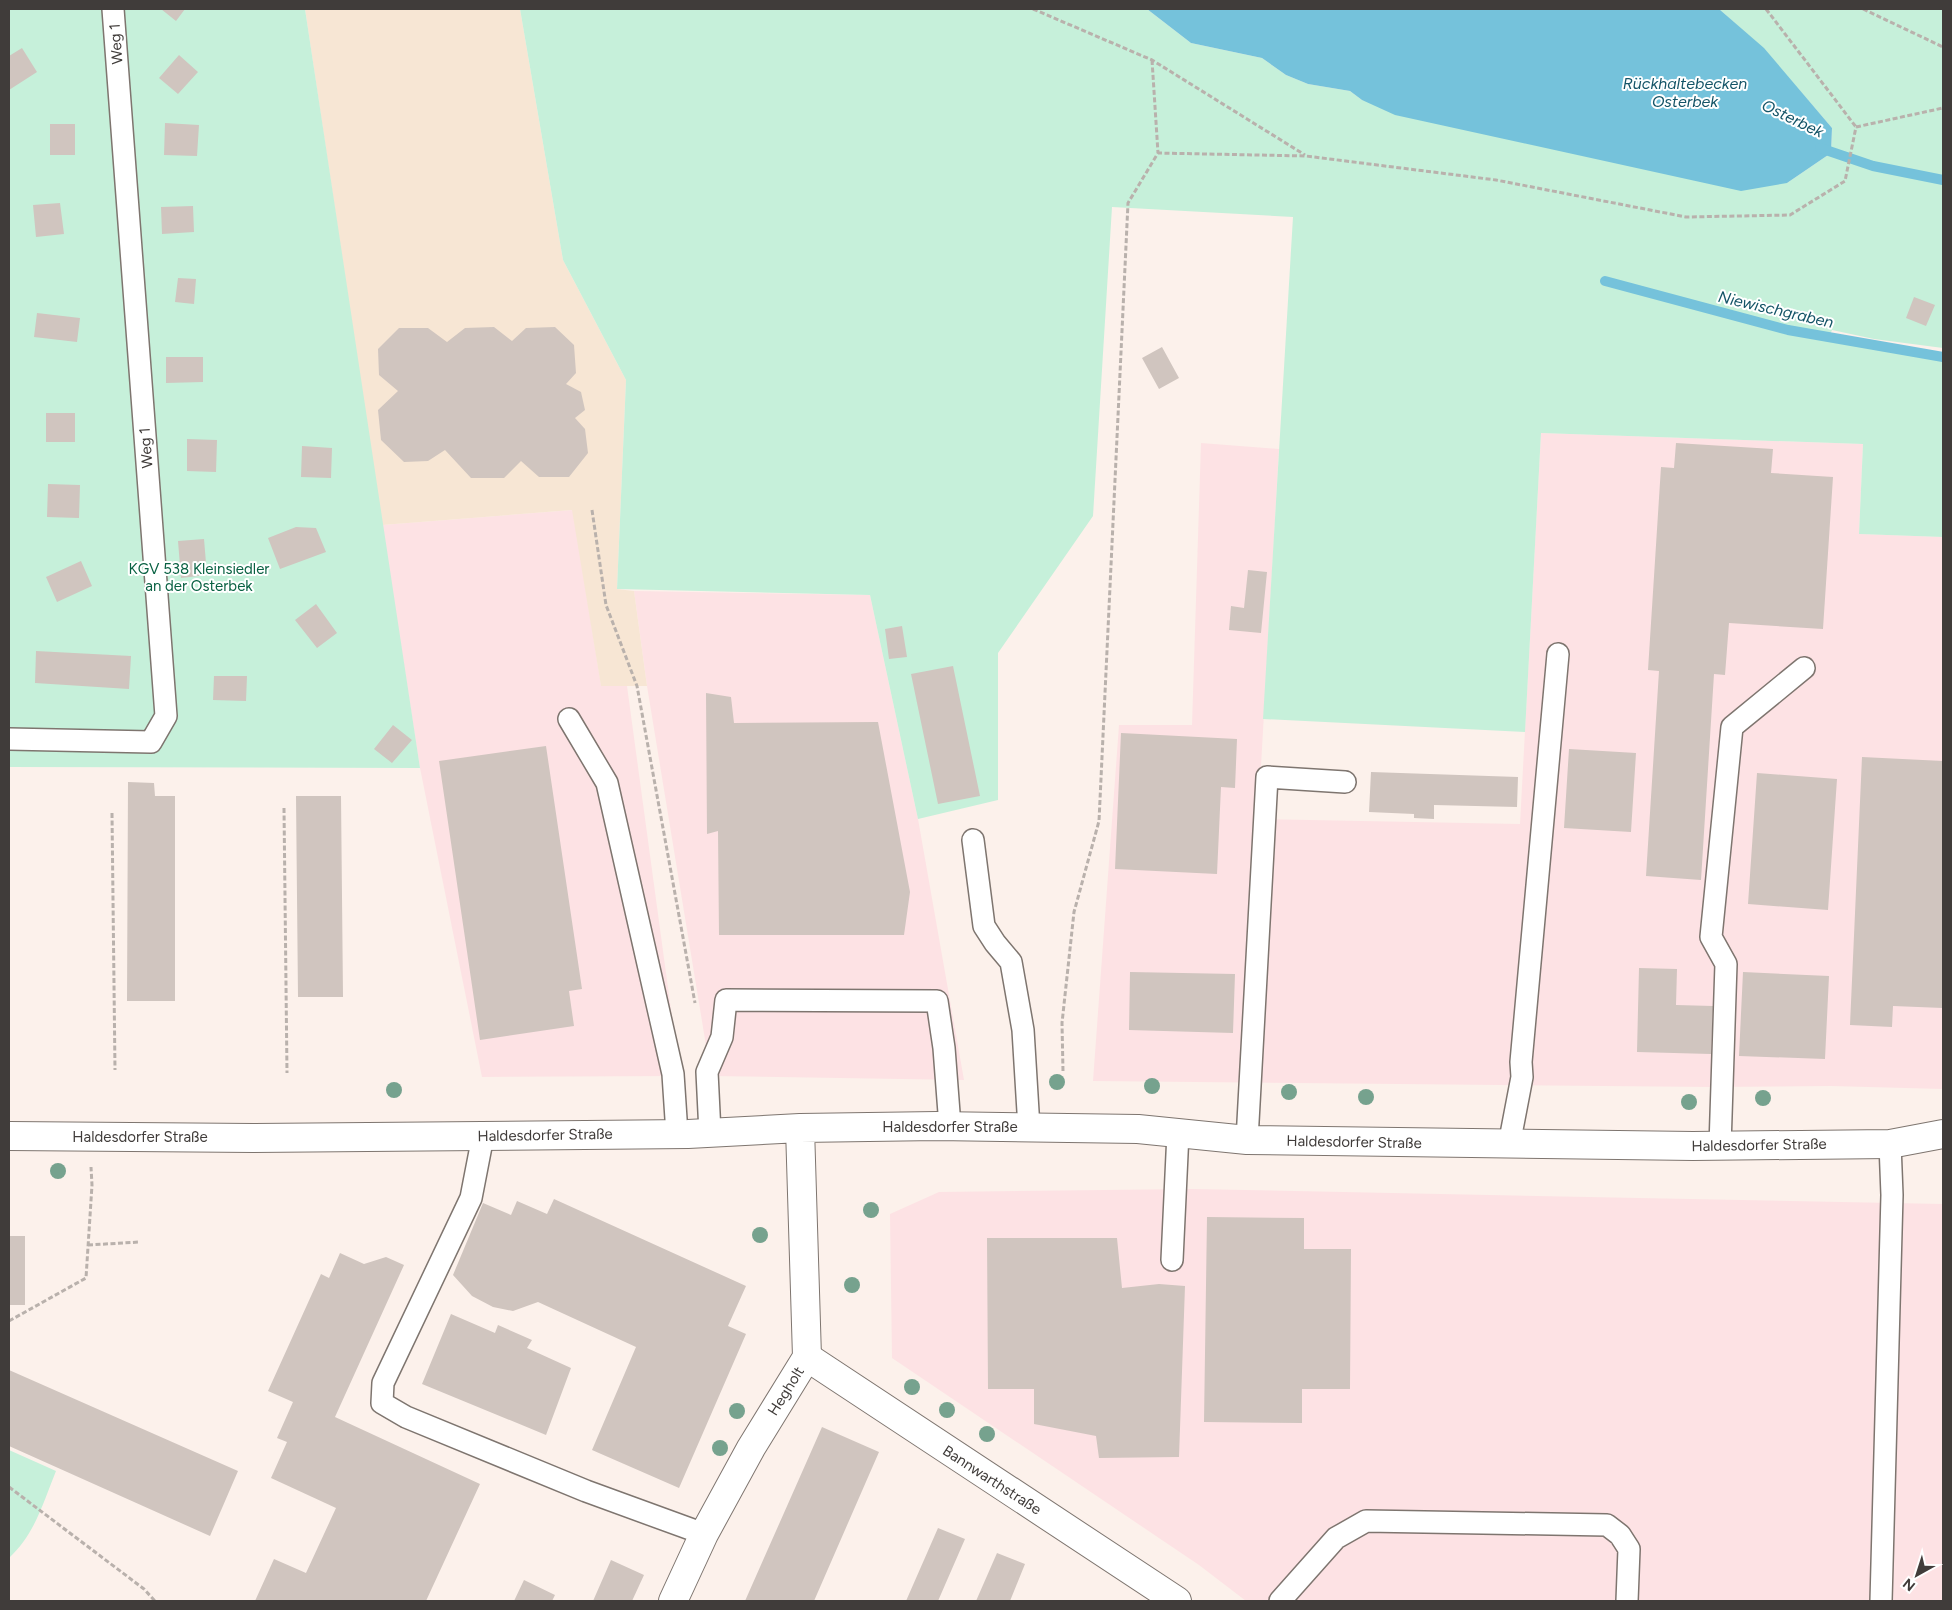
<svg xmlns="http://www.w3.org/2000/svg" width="1952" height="1610" viewBox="0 0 1952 1610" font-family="Figtree,sans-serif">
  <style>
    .commercial { fill: #fde2e4 }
    .education { fill: #f7e6d4 }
    .green { fill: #c6f0da }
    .water { fill: #75c2db }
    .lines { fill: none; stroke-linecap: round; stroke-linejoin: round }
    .stream { stroke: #75c2db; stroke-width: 10 }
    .building { fill: #d0c5bf }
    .lane-casing { stroke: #7e756f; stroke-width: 24 }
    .street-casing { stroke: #7e756f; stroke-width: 30 }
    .secondary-casing { stroke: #7e756f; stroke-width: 30 }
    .path { stroke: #b9b1ac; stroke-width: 3; stroke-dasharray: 5 2.5; stroke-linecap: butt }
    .lane { stroke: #fff; stroke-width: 21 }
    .street { stroke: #fff; stroke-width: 28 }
    .secondary { stroke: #fff; stroke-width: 28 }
    .tree { fill: #76a28e }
    .labels { text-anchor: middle; stroke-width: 4; stroke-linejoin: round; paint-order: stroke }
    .street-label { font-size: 15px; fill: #403c3a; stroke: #fff }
    .park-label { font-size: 15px; fill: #086142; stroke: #fff }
    .water-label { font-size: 16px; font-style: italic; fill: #145467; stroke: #fff }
  </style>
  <rect width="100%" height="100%" fill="#fcf1eb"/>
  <!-- commercial -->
  <path class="commercial" d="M1541,433L1863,444L1859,534L1943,537V1089L1831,1086L1710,1087L1093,1081L1119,725H1192L1201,443L1279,449L1258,819L1520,824Z
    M573,510L601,685L627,686L680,1076L482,1077L420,768L382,525Z
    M634,591L870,595L918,819L964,1080L711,1076L647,686Z
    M1192,1189L1943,1204V1601H1246L1199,1565L892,1358L890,1214L939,1192Z"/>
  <!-- education -->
  <path class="education" d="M305,9H520L563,260L626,380L617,589L634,591L647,686H601L572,510L382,525Z"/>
  <!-- green -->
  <path class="green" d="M9,9H305L420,768L9,767Z
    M520,9H1147L1191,43L1262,58L1286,75L1308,84L1350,91L1362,100L1787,183L1831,153L1832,128L1764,49L1719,9H1943V348L1874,339L1832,330L1828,340L1873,349L1943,356V537L1859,534L1863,444L1541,433L1525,732L1263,719L1293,217L1112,207L1093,516L998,653V800L918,819L870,595L617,589L626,380L563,260Z
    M9,1450L56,1471C43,1503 35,1534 9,1558Z"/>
  <!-- water -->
  <path class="water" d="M1147,9H1719L1764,48L1832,128L1831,153L1787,183L1741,191L1395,115L1362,100L1350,91L1308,84L1286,75L1262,58L1191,43Z"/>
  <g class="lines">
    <!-- stream -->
    <path class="stream" d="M1820,148L1873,166L1943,180
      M1605,281L1788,330L1943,357"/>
  </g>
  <!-- building -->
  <path class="building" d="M161,9H185L176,21Z
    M22,48L37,72L9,90V56Z
    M179,55L198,72L178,94L159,78Z
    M165,123L199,125L197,156L164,155Z
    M50,124H75V155H50Z
    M60,203L64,234L36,237L33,205Z
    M193,206L194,232L162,234L161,207Z
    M178,278L196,279L194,304L175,302Z
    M1914,297L1935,305L1926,326L1906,318Z
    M37,313L80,318L77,342L34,337Z
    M494,327L512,341L526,328L555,327L574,345L576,373L566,384L581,392L585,410L575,418L585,429L588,453L569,477H539L521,461L504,478H471L445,450L428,461L404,462L381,440L378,410L398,391L379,375L378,349L399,328H428L447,342L465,328Z
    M1162,347L1179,378L1159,389L1142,358Z
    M166,357H203V382L166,383Z
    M46,413H75V442H46Z
    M187,439L217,440L216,472L187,471Z
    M1676,443L1773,449L1771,473L1833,477L1823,629L1729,623L1725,675L1714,674L1701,880L1646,876L1659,671L1648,670L1661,467L1674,468Z
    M302,446L332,448L331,478L301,477Z
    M48,484L80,485L79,518L47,517Z
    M296,527L316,528L326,552L280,569L268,538Z
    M204,539L207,575L181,578L178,541Z
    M81,561L92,586L57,602L46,577Z
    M1248,570L1267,572L1261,633L1229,630L1231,606L1244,608Z
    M316,604L337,633L317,648L295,620Z
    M902,626L907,657L889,659L885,629Z
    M36,651L131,656L129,689L35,683Z
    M953,666L980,796L938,804L911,674Z
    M214,676H247L246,701L213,700Z
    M706,693L731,697L734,723L878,722L910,892L904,935H719L718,831L707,834Z
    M393,725L412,740L392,763L374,749Z
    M1121,733L1237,739L1235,788L1221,787L1217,874L1115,869Z
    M546,746L582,989L569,991L574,1026L480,1040L439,761Z
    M1569,749L1636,753L1631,832L1564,828Z
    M1862,757L1943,761V1008L1893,1006L1892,1027L1850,1025Z
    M1371,772L1518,777L1517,807L1434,805V819L1414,818V814L1369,812Z
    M1757,773L1837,779L1828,910L1748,904Z
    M128,782L154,783L155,796H175V1001H127Z
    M296,796H341L343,997H298Z
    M1639,968L1677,969L1676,1005L1713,1006L1711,1054L1637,1052Z
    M1130,972L1235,974L1233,1033L1129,1030Z
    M1743,972L1829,976L1825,1059L1739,1056Z
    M554,1199L746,1286L728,1326L746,1334L679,1488L592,1450L636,1347L538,1302L513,1311L493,1307L472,1296L453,1275L483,1203L511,1215L517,1201L547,1214Z
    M1207,1217L1304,1218V1249H1351L1350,1389H1302V1423L1204,1422Z
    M9,1236H25V1305H9Z
    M987,1238H1117L1122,1288L1159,1284L1185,1286L1179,1457L1099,1458L1096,1436L1034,1424V1389H988Z
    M340,1253L364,1264L386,1257L404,1265L335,1417L480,1484L426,1601H255L274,1559L306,1573L336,1508L271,1478L287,1442L277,1438L293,1402L268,1391L321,1274L329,1278Z
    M451,1314L495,1333L498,1325L532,1340L527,1348L571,1368L546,1435L422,1384Z
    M9,1370L238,1471L210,1536L9,1446Z
    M822,1427L879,1452L814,1601H745Z
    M938,1528L965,1539L938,1601H906Z
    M997,1553L1025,1564L1010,1601H976Z
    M611,1560L644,1575L632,1601H593Z
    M524,1580L555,1595L552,1601H514Z"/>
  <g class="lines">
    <defs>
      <path id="lane" d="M569,719L607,783L673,1074L677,1134
        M9,739L151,742L166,716L113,9
        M973,840L984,926L995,943L1011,962L1023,1030L1029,1128
        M710,1133L707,1072L722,1037L726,1000L937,1001L944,1048L950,1126
        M483,1136L471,1198L383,1383L382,1403L406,1417L586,1491L704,1534
        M1247,1140L1267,777L1345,782
        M1509,1145L1522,1077L1521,1062L1558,654
        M1720,1146L1726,964L1711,937L1732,727L1804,668
        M1172,1260L1178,1133
        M1280,1601L1336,1538L1366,1521L1607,1525L1620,1535L1629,1549L1627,1601
        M1881,1601L1892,1195L1890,1144"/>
      <path id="street" d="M807,1357L1177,1601"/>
      <path id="secondary" d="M9,1136L253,1138L688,1134L800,1128L937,1126L1138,1129L1247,1140L1693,1146L1890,1144L1943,1134
        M673,1601L704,1534L751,1448L807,1357L800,1128"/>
    </defs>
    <!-- lane casing -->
    <use href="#lane" class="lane-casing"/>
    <!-- street casing -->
    <use href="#street" class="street-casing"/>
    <!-- secondary casing -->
    <use href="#secondary" class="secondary-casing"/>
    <!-- path -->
    <path class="path" d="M1033,9L1152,60L1305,155
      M1766,9L1856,127
      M1863,9L1943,47
      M1152,60L1158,153
      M1856,127L1943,108
      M592,510L606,605L637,686L695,1003
      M284,808L287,1073
      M112,813L115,1070
      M1063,1071L1062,1023L1074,912L1099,821L1128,203L1158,153L1306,156L1496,180L1686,217L1790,215L1845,181L1856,127
      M88,1245L140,1242
      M9,1321L86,1278L92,1185L91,1167
      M9,1487L144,1589L155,1601"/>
    <!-- lane -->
    <use href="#lane" class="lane"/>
    <!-- street -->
    <use href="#street" class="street"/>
    <!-- secondary -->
    <use href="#secondary" class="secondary"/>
  </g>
  <!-- trees -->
  <g class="tree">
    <circle cx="1057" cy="1082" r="8"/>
    <circle cx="1152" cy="1086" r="8"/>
    <circle cx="394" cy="1090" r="8"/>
    <circle cx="1289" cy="1092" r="8"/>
    <circle cx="1366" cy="1097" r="8"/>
    <circle cx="1763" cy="1098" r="8"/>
    <circle cx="1689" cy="1102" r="8"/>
    <circle cx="58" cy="1171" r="8"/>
    <circle cx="871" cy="1210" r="8"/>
    <circle cx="760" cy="1235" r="8"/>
    <circle cx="852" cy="1285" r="8"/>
    <circle cx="912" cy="1387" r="8"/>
    <circle cx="947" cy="1410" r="8"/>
    <circle cx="737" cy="1411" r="8"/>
    <circle cx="987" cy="1434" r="8"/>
    <circle cx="720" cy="1448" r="8"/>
  </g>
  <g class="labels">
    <!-- street labels -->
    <g class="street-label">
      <text transform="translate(116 44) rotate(-94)" y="5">Weg 1</text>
      <text transform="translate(146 448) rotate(-94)" y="5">Weg 1</text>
      <text x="950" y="1132">Haldesdorfer Straße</text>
      <text transform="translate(545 1135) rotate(-1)" y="5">Haldesdorfer Straße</text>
      <text x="140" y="1142">Haldesdorfer Straße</text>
      <text transform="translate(1354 1142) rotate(1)" y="5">Haldesdorfer Straße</text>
      <text transform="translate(1759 1145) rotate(-1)" y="5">Haldesdorfer Straße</text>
      <text transform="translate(786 1391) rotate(-58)" y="5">Hegholt</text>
      <text transform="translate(992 1480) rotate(33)" y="5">Bannwarthstraße</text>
    </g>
    <!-- park labels -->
    <g class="park-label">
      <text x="199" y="574">KGV 538 Kleinsiedler<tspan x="199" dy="17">an der Osterbek</tspan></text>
    </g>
    <!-- water labels -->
    <g class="water-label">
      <text x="1685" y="89">Rückhaltebecken<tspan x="1685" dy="18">Osterbek</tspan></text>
      <text transform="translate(1793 118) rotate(26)" y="6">Osterbek</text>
      <text transform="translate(1776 309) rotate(13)" y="6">Niewischgraben</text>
    </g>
  </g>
  <!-- border -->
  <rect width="1952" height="1610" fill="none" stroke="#403c3a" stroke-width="20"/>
  <!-- north arrow -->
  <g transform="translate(1917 1575) rotate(219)" stroke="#ffffff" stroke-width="4" paint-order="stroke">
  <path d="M0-4L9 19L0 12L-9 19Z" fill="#403c3a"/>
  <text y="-8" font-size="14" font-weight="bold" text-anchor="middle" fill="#403c3a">N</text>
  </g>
</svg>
